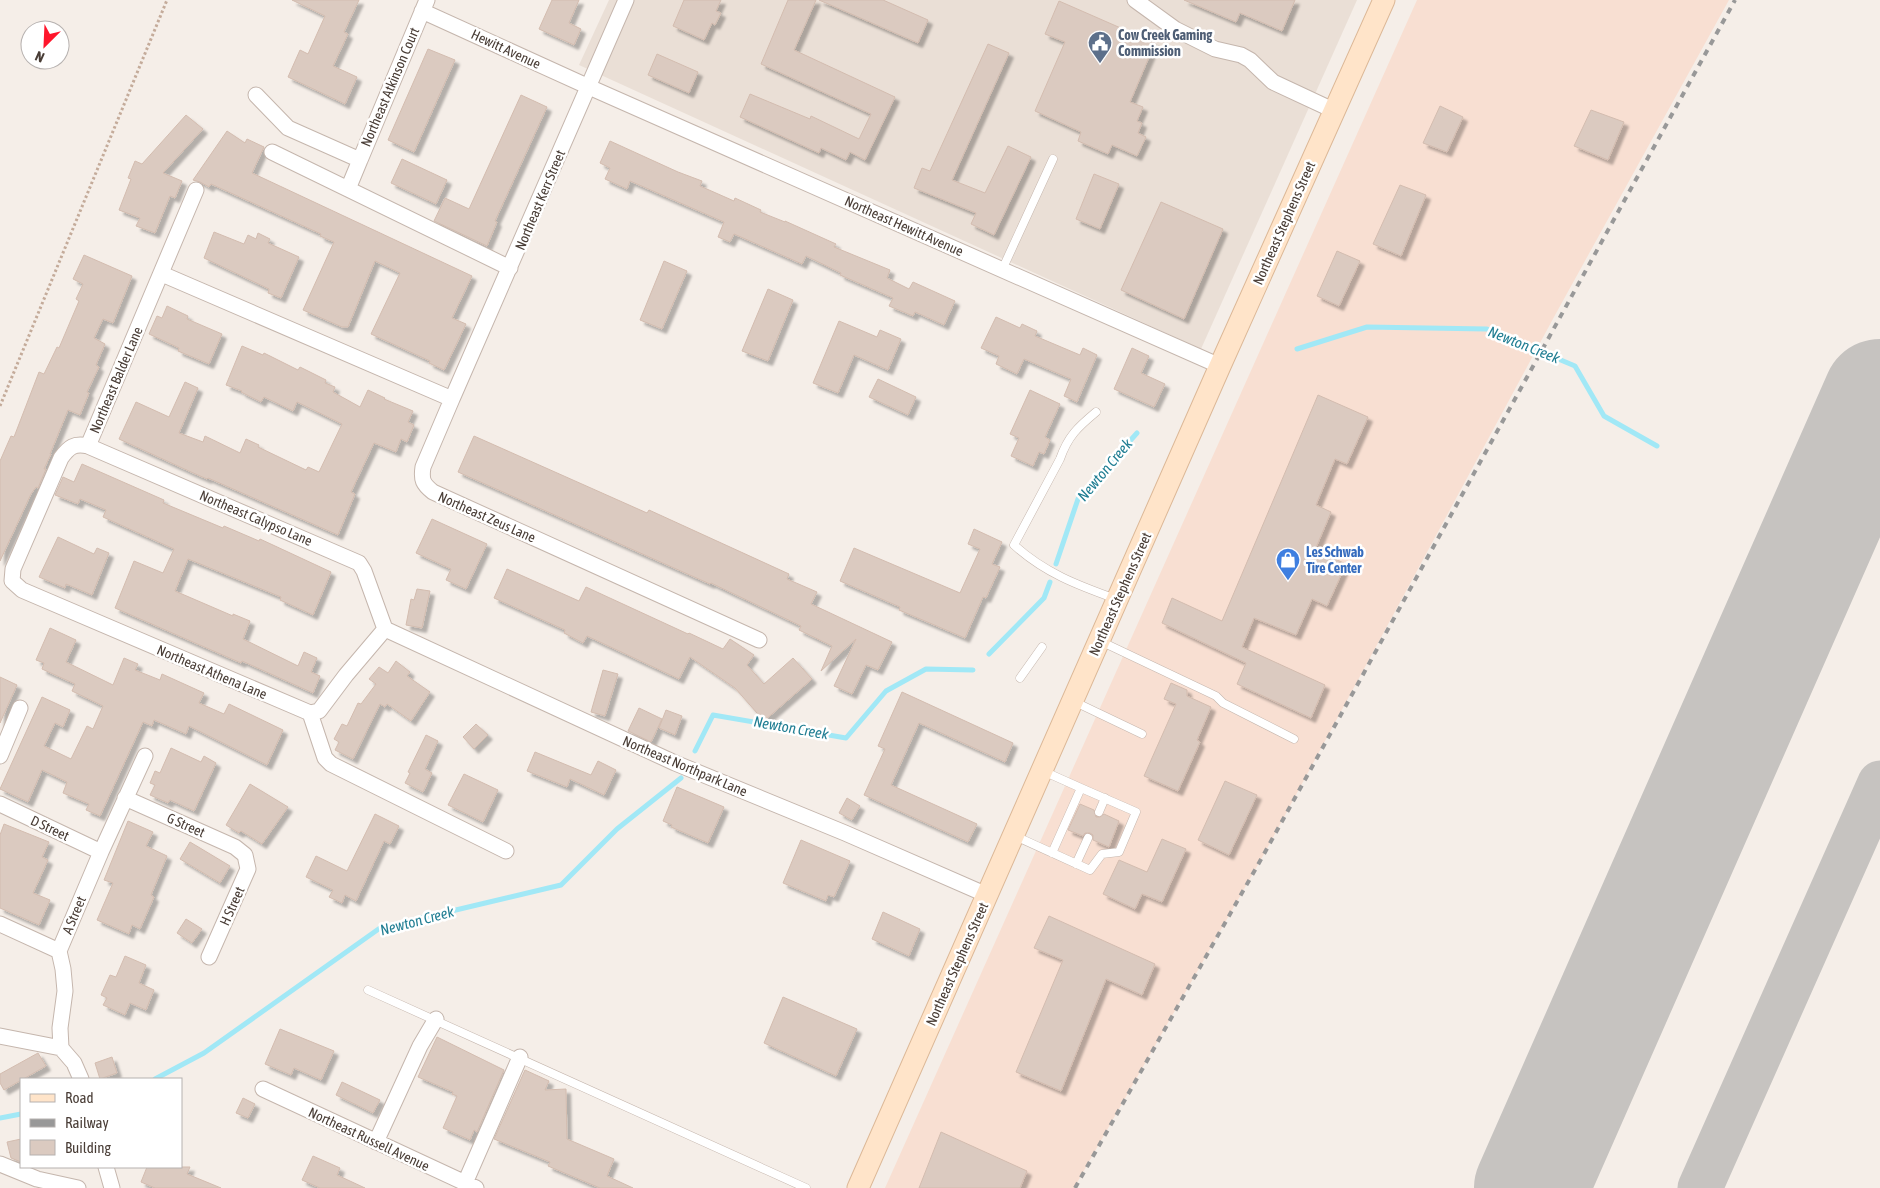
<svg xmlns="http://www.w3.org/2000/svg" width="1880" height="1188" viewBox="0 0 1880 1188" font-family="'Asap Condensed',sans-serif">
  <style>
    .residential { fill: #eadfd6 }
    .commercial { fill: #f8dfd2 }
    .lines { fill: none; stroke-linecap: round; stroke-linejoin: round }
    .stream { stroke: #a1e8f6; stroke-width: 5 }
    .taxiway { stroke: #c6c3c0; stroke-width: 45 }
    .runway { stroke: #c6c3c0; stroke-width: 114 }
    .building { fill: #dbcac0; stroke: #d3bcaf; filter: url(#shadow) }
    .lane-casing { stroke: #c5b6ad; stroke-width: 9 }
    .street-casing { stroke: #c5b6ad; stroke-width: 17 }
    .secondary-casing { stroke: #dcb897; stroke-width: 23 }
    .path { stroke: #c4ab9a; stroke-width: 3; stroke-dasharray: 2.5 2.5; stroke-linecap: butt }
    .lane { stroke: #fff; stroke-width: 8 }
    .street { stroke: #fff; stroke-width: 15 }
    .secondary { stroke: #ffe4c9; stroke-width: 21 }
    .rail { stroke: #989898; stroke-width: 4; stroke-dasharray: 6 6; stroke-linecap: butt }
    .labels { text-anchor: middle; stroke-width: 5; stroke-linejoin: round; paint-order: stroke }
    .service-label { font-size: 14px; font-weight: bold; fill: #4e5e75; stroke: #fff; text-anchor: start }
    .street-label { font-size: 14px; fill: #493d36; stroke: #fff }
    .shop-label { font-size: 14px; font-weight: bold; fill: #366cbe; stroke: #fff; text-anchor: start }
    .water-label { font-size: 15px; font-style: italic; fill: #217e93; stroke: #fff }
  </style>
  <defs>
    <filter id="shadow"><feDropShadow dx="4.5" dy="4.5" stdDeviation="1" flood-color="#0004"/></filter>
  </defs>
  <rect width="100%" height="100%" fill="#f5eee8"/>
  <!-- residential -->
  <path class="residential" d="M609,0H1357L1201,349L579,65Z"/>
  <!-- commercial -->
  <path class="commercial" d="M1417,0H1729L1554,317L1264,854L1074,1188H885Z"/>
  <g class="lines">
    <!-- stream -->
    <path class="stream" d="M1297,349L1367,327L1487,329L1575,366L1604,416L1657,446
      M1056,564L1078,499L1137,433
      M989,654L1044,598L1050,582
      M695,751L713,715L846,738L886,691L926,669L973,670
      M155,1079L204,1053L380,928L561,885L617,829L681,778
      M0,1118L21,1114"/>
    <!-- taxiway -->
    <path class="taxiway" d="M1880,397C1876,419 1869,438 1880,459
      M1822,528C1839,505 1849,485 1880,481
      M1555,1188C1547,1166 1553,1148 1558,1126
      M1700,1188L1880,783"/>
    <!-- runway -->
    <path class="runway" d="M1531,1188L1880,396"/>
  </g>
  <!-- building -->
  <path class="building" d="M292,0H359L344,32L348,34L333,66L357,77L345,104L288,77L300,50L308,54L325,16Z
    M552,0H579L569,23L581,29L574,45L539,29Z
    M684,0H721L716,11L721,13L715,25L712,23L704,40L673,26Z
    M788,0H816L794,50L895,97L865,160L850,152L846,160L821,148L819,153L740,117L750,94L810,119L811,116L859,139L871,114L761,64Z
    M819,0H883L928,20L918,43Z
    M1184,0H1295L1282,31L1240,13L1236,22Z
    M1059,1L1155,43L1130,102L1143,107L1137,121L1142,123L1138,133L1146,137L1137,156L1112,145L1108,154L1078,141L1081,132L1035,111L1065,42L1045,34Z
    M988,44L1009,53L952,180L985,193L1008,146L1031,157L994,235L971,224L976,213L914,188L922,168L930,171Z
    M428,49L455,60L414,152L388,140Z
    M657,54L698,72L689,93L648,75Z
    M521,95L547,107L495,221L497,222L487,246L434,221L445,198L469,209Z
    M1440,106L1463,117L1447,152L1423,143Z
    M1591,110L1624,122L1608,160L1574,146Z
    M186,115L203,129L163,173L182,181L175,198L170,196L155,233L136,226L140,218L119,210L131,179L128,178L135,161L142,164Z
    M227,131L245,143L247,139L264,147L252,173L472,276L452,318L466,324L444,370L429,363L430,361L371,334L400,273L375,261L348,327H342L303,310L334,242L320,236L321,234L211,184L209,187L200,182L193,180Z
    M610,141L678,172L702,181L700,186L734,201L735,198L761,210L760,212L785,222V221L836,244L834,247L890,270L887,278L909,289L913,282L955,301L944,325L915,312L913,316L889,306L893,298L840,275L841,273L806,256L802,264L734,234L730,242L718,237L724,222L630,181L627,189L605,179L610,168L600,163Z
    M402,159L447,180L436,204L391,183Z
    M1094,174L1119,184L1100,229L1076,219Z
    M1400,185L1426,195L1401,256L1373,244Z
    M1161,202L1223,229L1184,319L1121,290Z
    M214,232L244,244L248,235L256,239L258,233L270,239L268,243L299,257L281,298L268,293L269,289L204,258Z
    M1337,251L1360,261L1339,306L1317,296Z
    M84,255L132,276L113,323L103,319L94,338L105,344L96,365L99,367L87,392L89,393L80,415L68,410L50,454H51L44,469H46L38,488L36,487L31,494L0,561V461L11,436L14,437L39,372L44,374L57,347L59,348L79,301L76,299L83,284L73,279Z
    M664,261L687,271L662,329L640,320Z
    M768,289L793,300L768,361L742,351Z
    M167,306L188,316L187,319L222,334L209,364L178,351L179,348L149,334L157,316L162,318Z
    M996,317L1020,328L1022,324L1037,331L1035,336L1080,355L1083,348L1097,355L1077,402L1064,396L1071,379L1024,359L1017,374L996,364L999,356L981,348Z
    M839,321L877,337L880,330L901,339L888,370L854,355L838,393L813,383Z
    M242,346L263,355L264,353L298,370L300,367L326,380L325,383L335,387L333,392L360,407L368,390L385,398L384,399L413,411L408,422L414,425L407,442L401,439L396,452L374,443L351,492L355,494L338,535L208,478L207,479L191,472L119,439L136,402L169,417L185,382L198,388L179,433L203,442L205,436L240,453L246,439L259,445L258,447L306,470L308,467L319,472L342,424L297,402L293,411L264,397L261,402L241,392L242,391L226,385Z
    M1132,348L1149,356L1141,373L1165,384L1154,407L1114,389Z
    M878,379L916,397L908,415L869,397Z
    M1030,390L1060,404L1045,437L1050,440L1044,454L1039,452L1033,466L1011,456L1019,438L1010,434Z
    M1318,395L1368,417L1347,464L1335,459L1316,505L1331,512L1315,550L1346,564L1327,606L1312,599L1296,635L1254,618L1242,647L1325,685L1311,718L1237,684L1246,663L1162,623L1172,598L1222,621Z
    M474,436L647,513L649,510L789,574L787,579L817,592L811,604L892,642L878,670L866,665L852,694L834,686L856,639L821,671L832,646L799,630L801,626L711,583L710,584L458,472Z
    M82,464L164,500L163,503L223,528L224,526L259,541L260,539L331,572L313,615L280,600L281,597L188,559L175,591L233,616V614L250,621L243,639L298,666L304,652L317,658L311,672L320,676L313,693L242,661L241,663L115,608L134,561L163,573L174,549L103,517L106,510L80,499L78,504L55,495L63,477L74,482Z
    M432,519L487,544L466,589L446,580L451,569L416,553Z
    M974,529L1002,542L992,564L1000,567L986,598L983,597L965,638L899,610L900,607L840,581L854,548L960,593L980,549L968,544Z
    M58,537L94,554L97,548L109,553L92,595L66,584L65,588L39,577Z
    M507,569L579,601L586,587L688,634L689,633L723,649L730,639L754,655L747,665L764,684L793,658L812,679L764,721L735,688L690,657L679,679L587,636L583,643L564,633L565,630L494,598Z
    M417,589L430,591L422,628L406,625L411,599L414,600Z
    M50,628L76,640L66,662L113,685L124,658L138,664L135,670L160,680L162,674L204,693L199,703L224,714L229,704L283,730L267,765L189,726L186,734L154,720L152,726L143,722L100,816L86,810L89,804L63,793L67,782L42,770L28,802L0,789L42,697L70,710L63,727L55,723L44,746L71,759L87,726L93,729L103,706L72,691L75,684L42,669L44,663L36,660Z
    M396,661L410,672L407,676L430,692L411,721L387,704L385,707L380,704L353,759L335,750L339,742L334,739L342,724L347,726L358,703L361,704L376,684L369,679L379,667L388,673Z
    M603,670L618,674L605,716L591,712Z
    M0,677L17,685L0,723Z
    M1171,683L1187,690V696L1211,707L1197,740L1200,742L1178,791L1144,776L1176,704L1164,699Z
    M902,692L1013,743L1005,762L919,723L891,785L977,824L968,842L864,795L885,749L878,746Z
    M639,708L662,719L651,742L628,731Z
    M666,710L682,716L675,735L659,728Z
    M476,724L488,735L474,749L463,737Z
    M426,735L438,741L425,769L432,773L423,792L405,783L410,773L408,772Z
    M171,748L201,762L204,756L216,763L194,811L170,800L168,803L150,795L155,785L150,783L155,771L160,773Z
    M535,752L591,775L598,761L616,770L604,795L570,779L567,787L527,771Z
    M464,774L498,790L483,822L448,805Z
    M1225,781L1257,795L1229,855L1198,840Z
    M250,784L288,807L262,844L241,831L239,833L226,825Z
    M677,787L724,807L708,843L671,827L672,825L663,821Z
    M847,798L860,806L852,820L839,813Z
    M1080,804L1094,810L1096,817H1100L1104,814L1119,821L1109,847L1093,840V835L1090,833H1085L1083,836L1068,830Z
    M375,814L399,826L390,844L384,841L356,901L345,895L342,903L329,897L333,890L306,877L316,856L347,871Z
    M128,821L153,832L146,846L167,856L151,895L154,897L140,929L132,925L129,934L97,920L113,883L104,880Z
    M4,824L49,842L42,857L48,860L33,893L50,900L39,925L0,908V835Z
    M1162,839L1186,849L1162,902L1142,894L1135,909L1103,894L1119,860L1147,872Z
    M801,840L850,861L834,897L828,895L826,901L783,883Z
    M190,842L230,866L220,883L180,859Z
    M883,912L920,929L909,956L872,939Z
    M1049,916L1155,964L1142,995L1106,979L1061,1091L1016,1072L1063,960L1034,948Z
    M186,919L202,929L192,943L177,933Z
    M125,956L146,965L139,983L154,990L146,1010L130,1003L125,1015L103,1005L107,998L101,995L110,975L116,977Z
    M783,997L857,1029L836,1076L764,1043Z
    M280,1029L334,1051L321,1080L294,1068L291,1075L265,1064Z
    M437,1037L504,1070L477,1132L474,1130L470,1140L443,1128L457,1096L452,1094L453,1092L418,1077Z
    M38,1053L46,1066L4,1090L0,1083V1074Z
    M112,1057L117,1073L100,1079L95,1063Z
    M525,1070L549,1081L545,1090L566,1089L567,1139L614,1159L607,1176L633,1188H600L548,1166L550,1162L494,1139Z
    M342,1082L380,1100L373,1113L336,1095Z
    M243,1098L255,1104L248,1118L236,1113Z
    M941,1132L1027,1171L1020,1188H919Z
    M21,1139V1162L11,1158L7,1142Z
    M313,1156L340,1168L337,1175L365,1188H320L302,1180Z
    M147,1167H190L187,1174L221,1188H155L141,1182Z"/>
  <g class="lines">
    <defs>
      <path id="lane" d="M1002,270L1053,159
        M1096,412C1078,427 1068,436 1060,459L1014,545C1045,573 1077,585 1116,599
        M1100,641L1216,696L1223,703L1294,739
        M1020,678L1042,647
        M1075,702L1142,734
        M1043,771L1081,788L1052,853
        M1099,812L1105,798
        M1015,836L1090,870L1102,854L1119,852L1136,812L1081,788
        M1076,864L1088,838
        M368,990L806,1188"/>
      <path id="street" d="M1135,0L1175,29L1215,49L1241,55L1250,60L1273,82L1335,111
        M422,11L589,87L1220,366
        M256,95L288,128L360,160L427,0
        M272,152L510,268
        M348,189L360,160
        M196,190L88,446C74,443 69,447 61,458L13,569L12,581L22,590L310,713L319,711L346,675L385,629
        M162,274L452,399L423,467C421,480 423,484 433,492L759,640
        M452,399L626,0
        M88,446L359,563L364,571L385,629
        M385,629L675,763L845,833L987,895
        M310,713L325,758L331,764L506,851
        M0,756L20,708
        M125,798L235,847L245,855L248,869L209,957
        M0,804L101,852
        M0,924L59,951
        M0,1036L61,1048
        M81,1079L74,1063L61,1048L60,1028L65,991L63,969L59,951L101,852L145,756
        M263,1089L476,1188
        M376,1142L420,1046L436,1019
        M0,1164L37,1179L78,1188
        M106,1167L112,1188
        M465,1183L520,1057"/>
      <path id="secondary" d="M858,1188L1220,366L1384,0"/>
    </defs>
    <!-- lane casing -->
    <use href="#lane" class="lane-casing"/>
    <!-- street casing -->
    <use href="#street" class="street-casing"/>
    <!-- secondary casing -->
    <use href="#secondary" class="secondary-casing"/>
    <!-- path -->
    <path class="path" d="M0,406L167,0"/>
    <!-- lane -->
    <use href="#lane" class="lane"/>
    <!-- street -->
    <use href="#street" class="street"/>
    <!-- secondary -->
    <use href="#secondary" class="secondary"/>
    <!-- rail -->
    <path class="rail" d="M1075,1188L1264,854L1735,0"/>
  </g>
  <!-- icons -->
  <defs>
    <symbol id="civic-pin" viewBox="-11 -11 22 30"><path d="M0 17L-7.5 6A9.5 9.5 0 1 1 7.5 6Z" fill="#5c6f8a" stroke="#fff"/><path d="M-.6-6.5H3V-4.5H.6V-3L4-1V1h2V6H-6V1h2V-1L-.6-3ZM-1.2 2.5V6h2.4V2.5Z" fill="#fff"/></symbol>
    <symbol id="shop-pin" viewBox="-11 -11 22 30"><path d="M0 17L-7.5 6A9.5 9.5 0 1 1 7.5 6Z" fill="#3f7fe0" stroke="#fff"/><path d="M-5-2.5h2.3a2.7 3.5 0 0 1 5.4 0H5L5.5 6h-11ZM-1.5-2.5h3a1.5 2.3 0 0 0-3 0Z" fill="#fff"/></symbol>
  </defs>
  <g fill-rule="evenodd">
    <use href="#civic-pin" x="1086" y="29" width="28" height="38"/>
    <use href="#shop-pin" x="1274" y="546" width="28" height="38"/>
  </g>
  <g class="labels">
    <!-- service labels -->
    <g class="service-label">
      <text x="1118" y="40">Cow Creek Gaming<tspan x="1118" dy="16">Commission</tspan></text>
    </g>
    <!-- street labels -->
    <g class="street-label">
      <text transform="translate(506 49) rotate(25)" y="5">Hewitt Avenue</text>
      <text transform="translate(390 87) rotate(-67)" y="5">Northeast Atkinson Court</text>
      <text transform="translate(540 200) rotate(-67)" y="5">Northeast Kerr Street</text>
      <text transform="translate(1284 223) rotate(-66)" y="5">Northeast Stephens Street</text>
      <text transform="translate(904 226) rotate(24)" y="5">Northeast Hewitt Avenue</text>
      <text transform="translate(116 380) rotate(-67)" y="5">Northeast Balder Lane</text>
      <text transform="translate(487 517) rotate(24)" y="5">Northeast Zeus Lane</text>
      <text transform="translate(256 518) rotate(23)" y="5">Northeast Calypso Lane</text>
      <text transform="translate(1120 594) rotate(-66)" y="5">Northeast Stephens Street</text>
      <text transform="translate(212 672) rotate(23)" y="5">Northeast Athena Lane</text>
      <text transform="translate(685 766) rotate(23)" y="5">Northeast Northpark Lane</text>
      <text transform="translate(186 825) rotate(24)" y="5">G Street</text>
      <text transform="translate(50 828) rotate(25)" y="5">D Street</text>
      <text transform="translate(232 906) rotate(-66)" y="5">H Street</text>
      <text transform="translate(74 915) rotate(-67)" y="5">A Street</text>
      <text transform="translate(957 964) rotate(-66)" y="5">Northeast Stephens Street</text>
      <text transform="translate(369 1139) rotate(25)" y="5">Northeast Russell Avenue</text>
    </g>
    <!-- shop labels -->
    <g class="shop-label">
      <text x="1306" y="557">Les Schwab<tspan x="1306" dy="16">Tire Center</tspan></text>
    </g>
    <!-- water labels -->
    <g class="water-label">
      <text transform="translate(1524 345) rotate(22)" y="5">Newton Creek</text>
      <text transform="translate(1105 470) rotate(-50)" y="5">Newton Creek</text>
      <text transform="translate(791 728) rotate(10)" y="5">Newton Creek</text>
      <text transform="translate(417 921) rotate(-15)" y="5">Newton Creek</text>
    </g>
  </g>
  <!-- legend -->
  <rect x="20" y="1078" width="162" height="90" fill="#ffffff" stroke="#b6b1af"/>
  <rect x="30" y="1094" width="25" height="8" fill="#ffe4c9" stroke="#b6b1af"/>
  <text x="65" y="1103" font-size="15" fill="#493d36">Road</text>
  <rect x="30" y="1119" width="25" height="8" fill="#989898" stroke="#b6b1af"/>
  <text x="65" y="1128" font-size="15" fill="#493d36">Railway</text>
  <rect x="30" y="1140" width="25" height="15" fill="#dbcac0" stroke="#b6b1af"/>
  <text x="65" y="1153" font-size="15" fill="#493d36">Building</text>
  <!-- north arrow -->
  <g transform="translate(45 45) rotate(204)"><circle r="24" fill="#ffffff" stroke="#b6b1af"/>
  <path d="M0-4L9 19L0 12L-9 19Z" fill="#ff162c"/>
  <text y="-8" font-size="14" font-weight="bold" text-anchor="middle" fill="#493d36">N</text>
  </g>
</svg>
